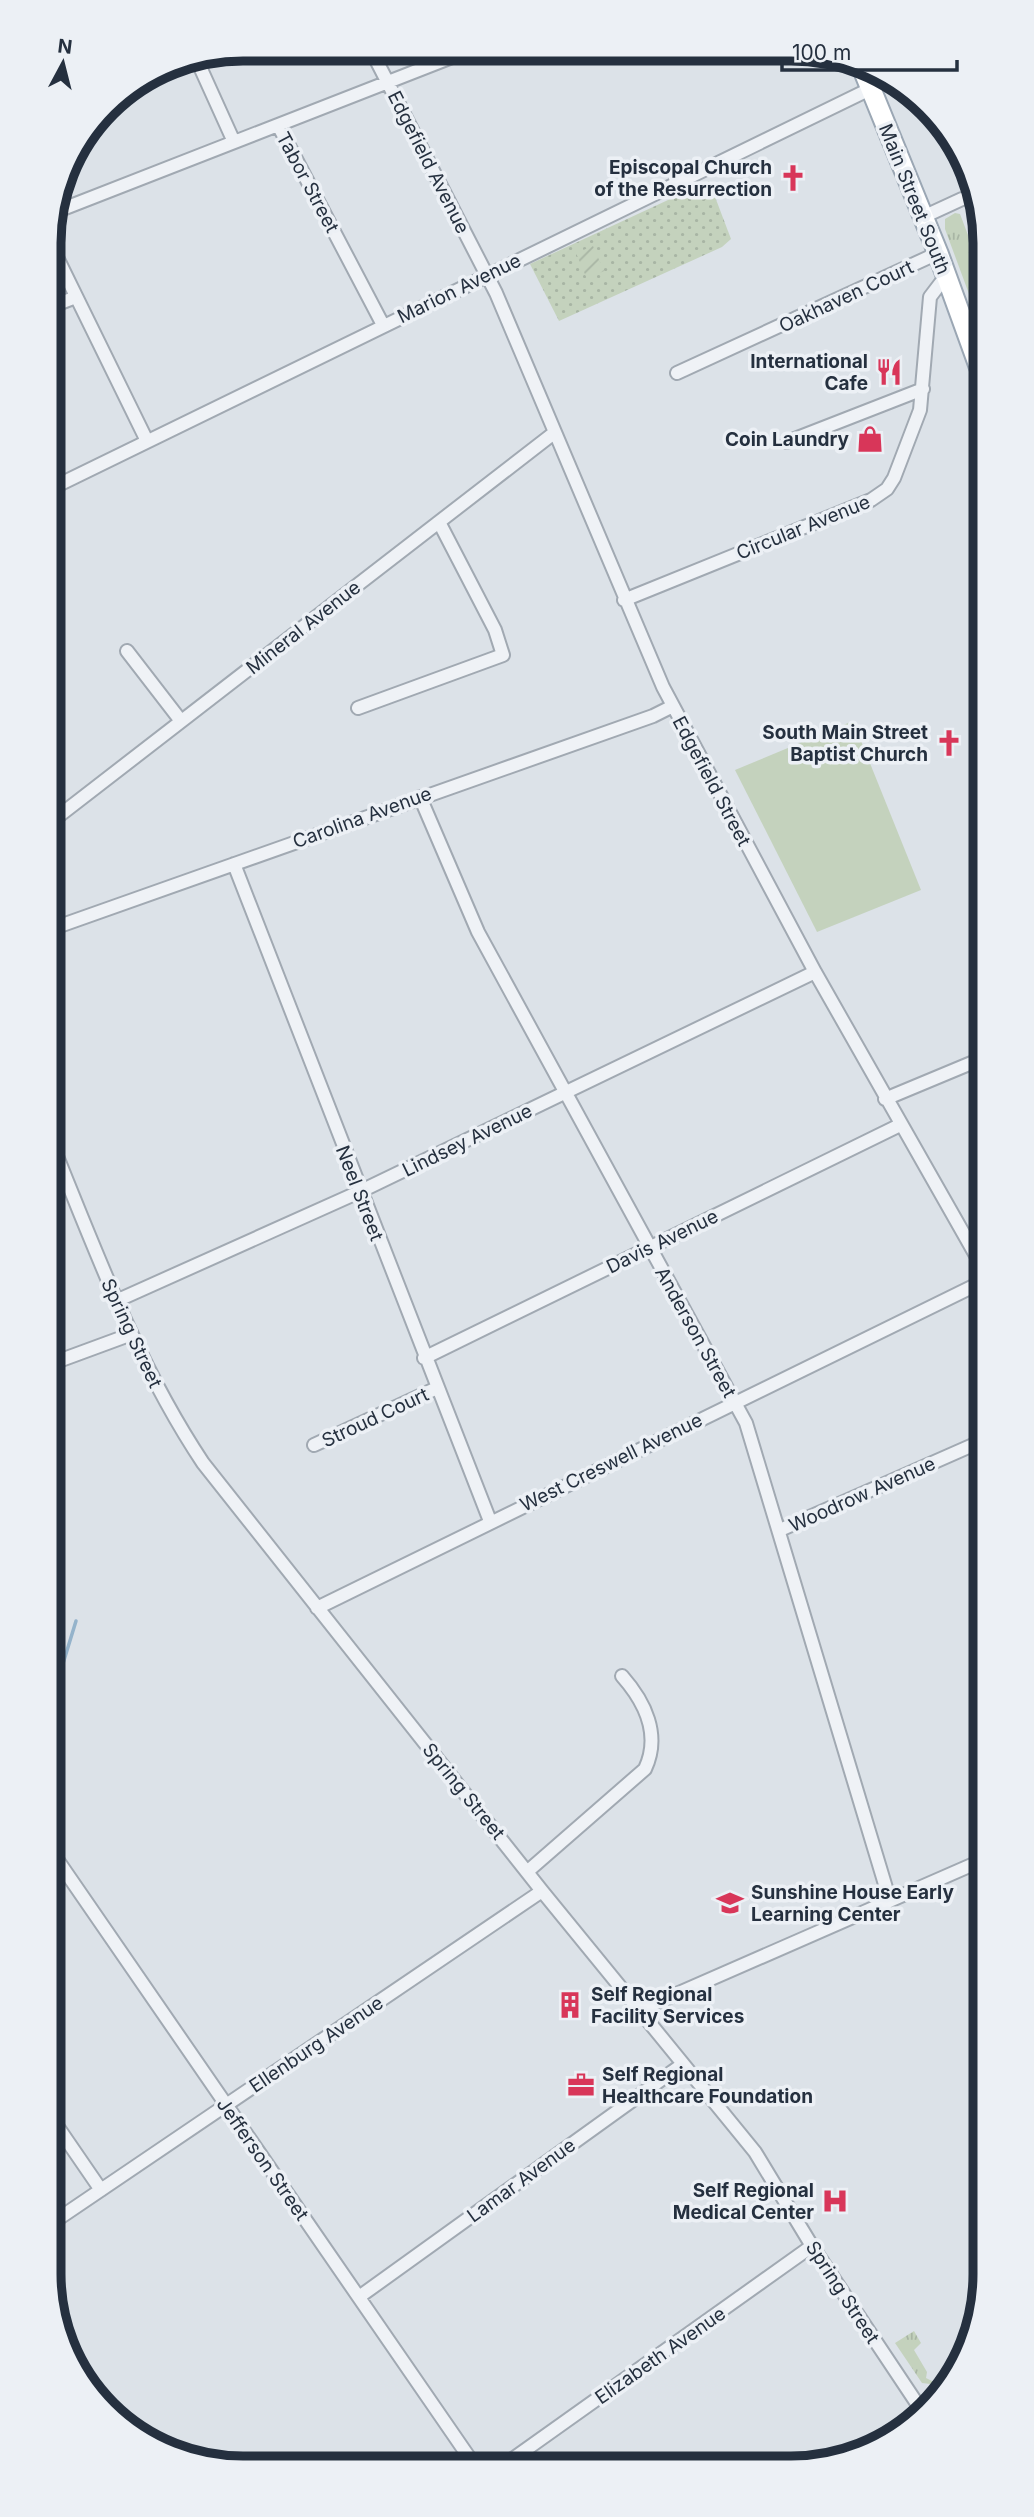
<svg xmlns="http://www.w3.org/2000/svg" width="1034" height="2517" viewBox="0 0 1034 2517" font-family="Inter,sans-serif">
  <style>
    .grass { fill: url(#grass-tufts) }
    .park { fill: url(#park-dots) }
    .garden { fill: url(#garden-furrows) }
    .pitch { fill: #c4d2bd }
    .lines { fill: none; stroke-linecap: round; stroke-linejoin: round }
    .stream { stroke: #94b3cb; stroke-width: 3.5 }
    .street-casing { stroke: #a1a9b2; stroke-width: 16 }
    .primary-casing { stroke: #9ba7b4; stroke-width: 23 }
    .street { stroke: #eff2f6; stroke-width: 12 }
    .primary { stroke: #fff; stroke-width: 19 }
    .labels { text-anchor: middle; stroke-width: 7; stroke-linejoin: round; paint-order: stroke }
    .street-label { font-size: 19px; fill: #25303f; stroke: #ecf0f5 }
    .poi-label { font-size: 19px; font-weight: bold; fill: #25303f; stroke: #ecf0f5; text-anchor: end }
    .rim { fill: none; stroke: #25303f; stroke-width: 9 }
  </style>
  <defs>
    <pattern id="grass-tufts" width="24" height="20" patternUnits="userSpaceOnUse" patternTransform="scale(1.75)"><rect width="24" height="20" fill="#c4d2bd"/><path d="M3 7l-1-3M5 7V3M7 7l1-3M15 17l-1-3M17 17v-4M19 17l1-3" fill="none" stroke="#a8b5a4"/></pattern>
    <pattern id="park-dots" width="8" height="8" patternUnits="userSpaceOnUse" patternTransform="scale(1.75)"><rect width="8" height="8" fill="#c4d2bd"/><path d="M2 2h.1M6 6h.1" fill="none" stroke="#a8b5a4" stroke-width="1.8" stroke-linecap="round"/></pattern>
    <pattern id="garden-furrows" width="10" height="10" patternUnits="userSpaceOnUse" patternTransform="scale(1.75)"><rect width="10" height="10" fill="#c4d2bd"/><path d="M-1 1l2-2M0 10L10 0M9 11l2-2" fill="none" stroke="#a8b5a4"/></pattern>
  </defs>
  <rect width="100%" height="100%" fill="#dce2e8"/>
  <!-- grass -->
  <path class="grass" d="M955,213L960,214L979,264V321L945,229V219Z
    M914,2331L921,2343L914,2350L927,2372L926,2378L934,2382L930,2384L922,2383L895,2343Z"/>
  <!-- park -->
  <path class="park" d="M709,181L731,239L722,247L559,321L530,264Z"/>
  <!-- garden -->
  <path class="garden" d="M593,246L604,271L587,279L576,253Z"/>
  <!-- pitch -->
  <path class="pitch" d="M853,721L921,890L817,932L735,770Z"/>
  <g class="lines">
    <!-- stream -->
    <path class="stream" d="M54,1693L76,1621"/>
    <defs>
      <path id="street" d="M371,50L496,293L663,687L815,972L982,1266
        M196,58L234,142
        M278,125L383,325
        M55,212L470,50
        M923,217L962,199
        M49,241L147,441
        M50,307L76,297
        M677,373L938,253
        M787,442L923,389
        M50,489L870,89
        M624,600L871,500L887,489L894,478L920,410L930,297L946,276
        M127,651L181,721
        M358,708L503,655L495,630L439,522
        M420,797L478,932L746,1423L890,1901
        M51,822L554,433
        M234,864L490,1521
        M51,929L653,716L673,706
        M885,1099L981,1059
        M52,1144C97,1254 137,1364 203,1463L542,1891L755,2152L812,2246L922,2411
        M116,1301L359,1192L815,972
        M424,1358L900,1125
        M53,1363L129,1335
        M314,1445L437,1388
        M780,1530L982,1441
        M317,1608L982,1282
        M54,1855L473,2463
        M528,1871L645,1769C661,1735 645,1702 622,1676
        M640,2010L983,1860
        M55,2123L101,2190
        M55,2221L542,1891
        M359,2297L683,2064
        M507,2463L812,2246"/>
      <path id="primary" d="M864,72L938,253L979,366"/>
    </defs>
    <!-- street casing -->
    <use href="#street" class="street-casing"/>
    <!-- primary casing -->
    <use href="#primary" class="primary-casing"/>
    <!-- street -->
    <use href="#street" class="street"/>
    <!-- primary -->
    <use href="#primary" class="primary"/>
  </g>
  <!-- icons -->
  <defs>
    <symbol id="church-bare" viewBox="-9 -9 18 18"><path d="M-1.2-6h2.4v3.5h3.3v2.4h-3.3V6h-2.4V-.1h-3.3v-2.4h3.3Z" fill="#d83659" stroke="#ecf0f5" stroke-width="2.5" paint-order="stroke"/></symbol>
    <symbol id="restaurant-bare" viewBox="-9 -9 18 18"><path d="M-5-6h1v4h1v-4h1v4h1v-4h1v5L-1.5 .5V6h-2V.5L-5-1ZM5-6V6H3V1.5H1.5Q1.5-4 5-6Z" fill="#d83659" stroke="#ecf0f5" stroke-width="2.5" paint-order="stroke"/></symbol>
    <symbol id="shop-bare" viewBox="-9 -9 18 18"><path d="M-5-2.5h2.3a2.7 3.5 0 0 1 5.4 0H5L5.5 6h-11ZM-1.5-2.5h3a1.5 2.3 0 0 0-3 0Z" fill="#d83659" stroke="#ecf0f5" stroke-width="2.5" paint-order="stroke"/></symbol>
    <symbol id="school-bare" viewBox="-9 -9 18 18"><path d="M0-5L7-2L0 1L-7-2ZM-4 1L0 2.5L4 1V4Q0 6-4 4Z" fill="#d83659" stroke="#ecf0f5" stroke-width="2.5" paint-order="stroke"/></symbol>
    <symbol id="building-bare" viewBox="-9 -9 18 18"><path d="M-4-6H4V6H1V3H-1V6H-4ZM-2.5-4.3h1.7v1.8h-1.7ZM.8-4.3h1.7v1.8H.8ZM-2.5-1h1.7V.8h-1.7ZM.8-1h1.7V.8H.8Z" fill="#d83659" stroke="#ecf0f5" stroke-width="2.5" paint-order="stroke"/></symbol>
    <symbol id="office-bare" viewBox="-9 -9 18 18"><path d="M-6-3h4V-5.5h4V-3h4V5H-6ZM-1-4.5V-3h2v-1.5ZM-6 0V1H6V0Z" fill="#d83659" stroke="#ecf0f5" stroke-width="2.5" paint-order="stroke"/></symbol>
    <symbol id="hospital-bare" viewBox="-9 -9 18 18"><path d="M-5-5h3v3.5h4V-5h3V5h-3V1.5h-4V5h-3Z" fill="#d83659" stroke="#ecf0f5" stroke-width="2.5" paint-order="stroke"/></symbol>
  </defs>
  <g fill-rule="evenodd">
    <use href="#church-bare" x="774" y="159" width="38" height="38"/>
    <use href="#restaurant-bare" x="870" y="353" width="38" height="38"/>
    <use href="#shop-bare" x="851" y="420" width="38" height="38"/>
    <use href="#church-bare" x="930" y="724" width="38" height="38"/>
    <use href="#school-bare" x="711" y="1884" width="38" height="38"/>
    <use href="#building-bare" x="551" y="1986" width="38" height="38"/>
    <use href="#office-bare" x="562" y="2066" width="38" height="38"/>
    <use href="#hospital-bare" x="816" y="2182" width="38" height="38"/>
  </g>
  <g class="labels">
    <!-- street labels -->
    <g class="street-label">
      <text transform="translate(429 162) rotate(63)" y="7">Edgefield Avenue</text>
      <text transform="translate(308 182) rotate(62)" y="7">Tabor Street</text>
      <text transform="translate(915 199) rotate(68)" y="7">Main Street South</text>
      <text transform="translate(459 288) rotate(-26)" y="7">Marion Avenue</text>
      <text transform="translate(846 296) rotate(-25)" y="7">Oakhaven Court</text>
      <text transform="translate(803 527) rotate(-22)" y="7">Circular Avenue</text>
      <text transform="translate(303 627) rotate(-38)" y="7">Mineral Avenue</text>
      <text transform="translate(712 781) rotate(62)" y="7">Edgefield Street</text>
      <text transform="translate(362 817) rotate(-20)" y="7">Carolina Avenue</text>
      <text transform="translate(467 1140) rotate(-26)" y="7">Lindsey Avenue</text>
      <text transform="translate(360 1193) rotate(69)" y="7">Neel Street</text>
      <text transform="translate(662 1241) rotate(-26)" y="7">Davis Avenue</text>
      <text transform="translate(696 1332) rotate(61)" y="7">Anderson Street</text>
      <text transform="translate(132 1333) rotate(65)" y="7">Spring Street</text>
      <text transform="translate(375 1417) rotate(-25)" y="7">Stroud Court</text>
      <text transform="translate(611 1462) rotate(-26)" y="7">West Creswell Avenue</text>
      <text transform="translate(862 1494) rotate(-24)" y="7">Woodrow Avenue</text>
      <text transform="translate(464 1791) rotate(51)" y="7">Spring Street</text>
      <text transform="translate(316 2044) rotate(-34)" y="7">Ellenburg Avenue</text>
      <text transform="translate(263 2159) rotate(55)" y="7">Jefferson Street</text>
      <text transform="translate(521 2180) rotate(-36)" y="7">Lamar Avenue</text>
      <text transform="translate(843 2292) rotate(57)" y="7">Spring Street</text>
      <text transform="translate(660 2355) rotate(-35)" y="7">Elizabeth Avenue</text>
    </g>
    <!-- poi labels -->
    <g class="poi-label">
      <text x="772" y="174">Episcopal Church<tspan x="772" dy="22">of the Resurrection</tspan></text>
      <text x="868" y="368">International<tspan x="868" dy="22">Cafe</tspan></text>
      <text x="849" y="446">Coin Laundry</text>
      <text x="928" y="739">South Main Street<tspan x="928" dy="22">Baptist Church</tspan></text>
      <text x="751" y="1899" text-anchor="start">Sunshine House Early<tspan x="751" dy="22">Learning Center</tspan></text>
      <text x="591" y="2001" text-anchor="start">Self Regional<tspan x="591" dy="22">Facility Services</tspan></text>
      <text x="602" y="2081" text-anchor="start">Self Regional<tspan x="602" dy="22">Healthcare Foundation</tspan></text>
      <text x="814" y="2197">Self Regional<tspan x="814" dy="22">Medical Center</tspan></text>
    </g>
  </g>
  <!-- crop -->
  <path d="M0 0H1034V2517H0ZM243 61H791A182 182 0 0 1 973 243V2274A182 182 0 0 1 791 2456H243A182 182 0 0 1 61 2274V243A182 182 0 0 1 243 61Z" fill="#ecf0f5" fill-rule="evenodd"/>
  <path class="rim" d="M243 61H791A182 182 0 0 1 973 243V2274A182 182 0 0 1 791 2456H243A182 182 0 0 1 61 2274V243A182 182 0 0 1 243 61Z"/>
  <!-- north arrow -->
  <g transform="translate(63 63) rotate(7)" stroke="#ecf0f5" stroke-width="5" paint-order="stroke">
  <path d="M0-5L12 26L0 18L-12 26Z" fill="#25303f"/>
  <text y="-10" font-size="19" font-weight="bold" text-anchor="middle" fill="#25303f">N</text>
  </g>
  <!-- scale -->
  <path d="M782 60v10h175v-10" fill="none" stroke="#25303f" stroke-width="3.5"/>
  <text x="792" y="60" font-size="21" fill="#25303f" stroke="#ecf0f5" stroke-width="5" paint-order="stroke">100 m</text>
</svg>
